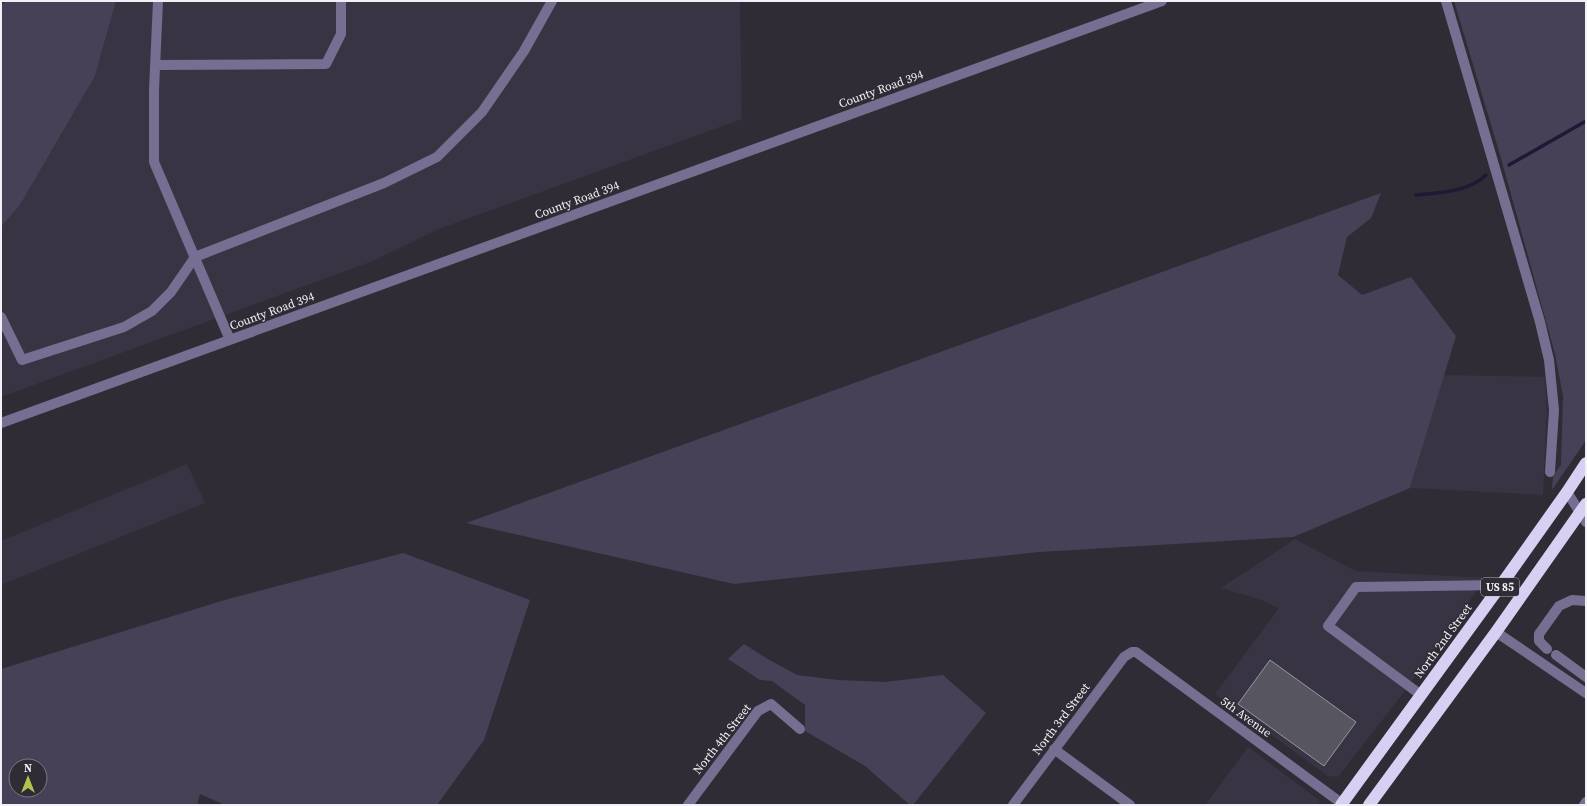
<svg xmlns="http://www.w3.org/2000/svg" width="1587" height="806" viewBox="0 0 1587 806" font-family="'Source Serif 4',serif">
  <style>
    .built { fill: #383443 }
    .green { fill: #474158; fill-rule: evenodd }
    .lines { fill: none; stroke-linecap: round; stroke-linejoin: round }
    .stream { stroke: #211737; stroke-width: 3.5 }
    .building { fill: #57555f; stroke: #9997a2 }
    .minor { stroke: #776e91; stroke-width: 10 }
    .highway { stroke: #d8d0f3; stroke-width: 12 }
    .labels { text-anchor: middle; stroke-width: 3; stroke-linejoin: round; paint-order: stroke }
    .shield { fill: #2f2c35; stroke: #b8b6bd; stroke-width: 1 }
    .shield-label { font-size: 11px; font-weight: bold; fill: #f2f1f7 }
    .street-label { font-size: 12px; fill: #f2f1f7; stroke: #2f2c35 }
  </style>
  <rect width="100%" height="100%" fill="#2f2c35"/>
  <!-- built -->
  <path class="built" d="M116,1H740L742,119L439,229L373,261L1,397V227L20,205L95,76Z
    M1444,375L1545,377L1547,412L1543,495L1410,488Z
    M187,464L205,503L1,585V541Z
    M1295,539L1356,571L1486,578L1401,696L1338,777L1328,776L1215,694L1279,608L1259,599L1221,588Z
    M1248,747L1320,801L1318,805H1205Z"/>
  <!-- green -->
  <path class="green" d="M6,1H116L95,76L20,205L1,227V6Z
    M1454,1H1586V440L1552,490L1553,476L1561,465L1563,396L1555,354L1501,158Z
    M1381,193L1371,218L1347,237L1338,275L1362,295L1411,277L1456,336L1410,488L1293,537L1039,552L734,584L466,523Z
    M403,553L530,600L484,740L437,805H225L200,794L197,805H1V669L228,599ZM16,766H40V790H16Z
    M744,644L766,658L797,675L838,680L885,682L943,675L986,713L913,805H910L865,766L805,731V705L772,681L760,680L728,659Z"/>
  <g class="lines">
    <!-- stream -->
    <path class="stream" d="M1509,165L1586,121
      M1416,195C1439,193 1469,192 1486,175"/>
  </g>
  <!-- building -->
  <path class="building" d="M1270,660L1356,722L1324,766L1238,704Z"/>
  <g class="lines">
    <!-- minor -->
    <path class="minor" d="M158,1L154,90V162L230,340
      M1446,1L1540,322L1549,360L1554,410L1550,472
      M155,65L326,64L341,34V1
      M1,317L22,360L124,327L152,311L171,292L195,257L384,183L437,157L482,112L524,51L552,1
      M1,423L1162,1
      M1567,492L1586,522
      M1496,632L1586,693
      M1547,649L1539,641V634L1559,606L1572,600L1586,601
      M1556,655L1586,677
      M1421,695L1328,626L1356,587L1501,585
      M1054,749L1130,805
      M688,805L758,711L771,704L800,729
      M1013,805L1124,657L1132,652H1136L1344,805
      M1584,805L1586,802"/>
    <!-- highway -->
    <path class="highway" d="M1341,805L1501,585L1567,492L1586,463
      M1369,805L1496,632L1586,504"/>
  </g>
  <g class="labels">
    <!-- shield labels -->
    <rect class="shield" x="1481" y="578" width="38" height="18" rx="3"/>
    <g class="shield-label">
      <text x="1500" y="591">US 85</text>
    </g>
    <!-- street labels -->
    <g class="street-label">
      <text transform="translate(881 89) rotate(-20)" y="4">County Road 394</text>
      <text transform="translate(577 200) rotate(-20)" y="4">County Road 394</text>
      <text transform="translate(272 311) rotate(-20)" y="4">County Road 394</text>
      <text transform="translate(1443 641) rotate(-54)" y="4">North 2nd Street</text>
      <text transform="translate(1246 717) rotate(36)" y="4">5th Avenue</text>
      <text transform="translate(1061 719) rotate(-53)" y="4">North 3rd Street</text>
      <text transform="translate(722 739) rotate(-52)" y="4">North 4th Street</text>
    </g>
  </g>
  <!-- border -->
  <rect width="1587" height="806" fill="none" stroke="#f2f1f7" stroke-width="4"/>
  <!-- north arrow -->
  <g transform="translate(28 778)"><circle r="19" fill="#2f2c35" stroke="#7d7b83"/>
  <path d="M0-3L7 15L0 10L-7 15Z" fill="#b2c34c"/>
  <text y="-6" font-size="11" font-weight="bold" text-anchor="middle" fill="#f2f1f7">N</text>
  </g>
</svg>
